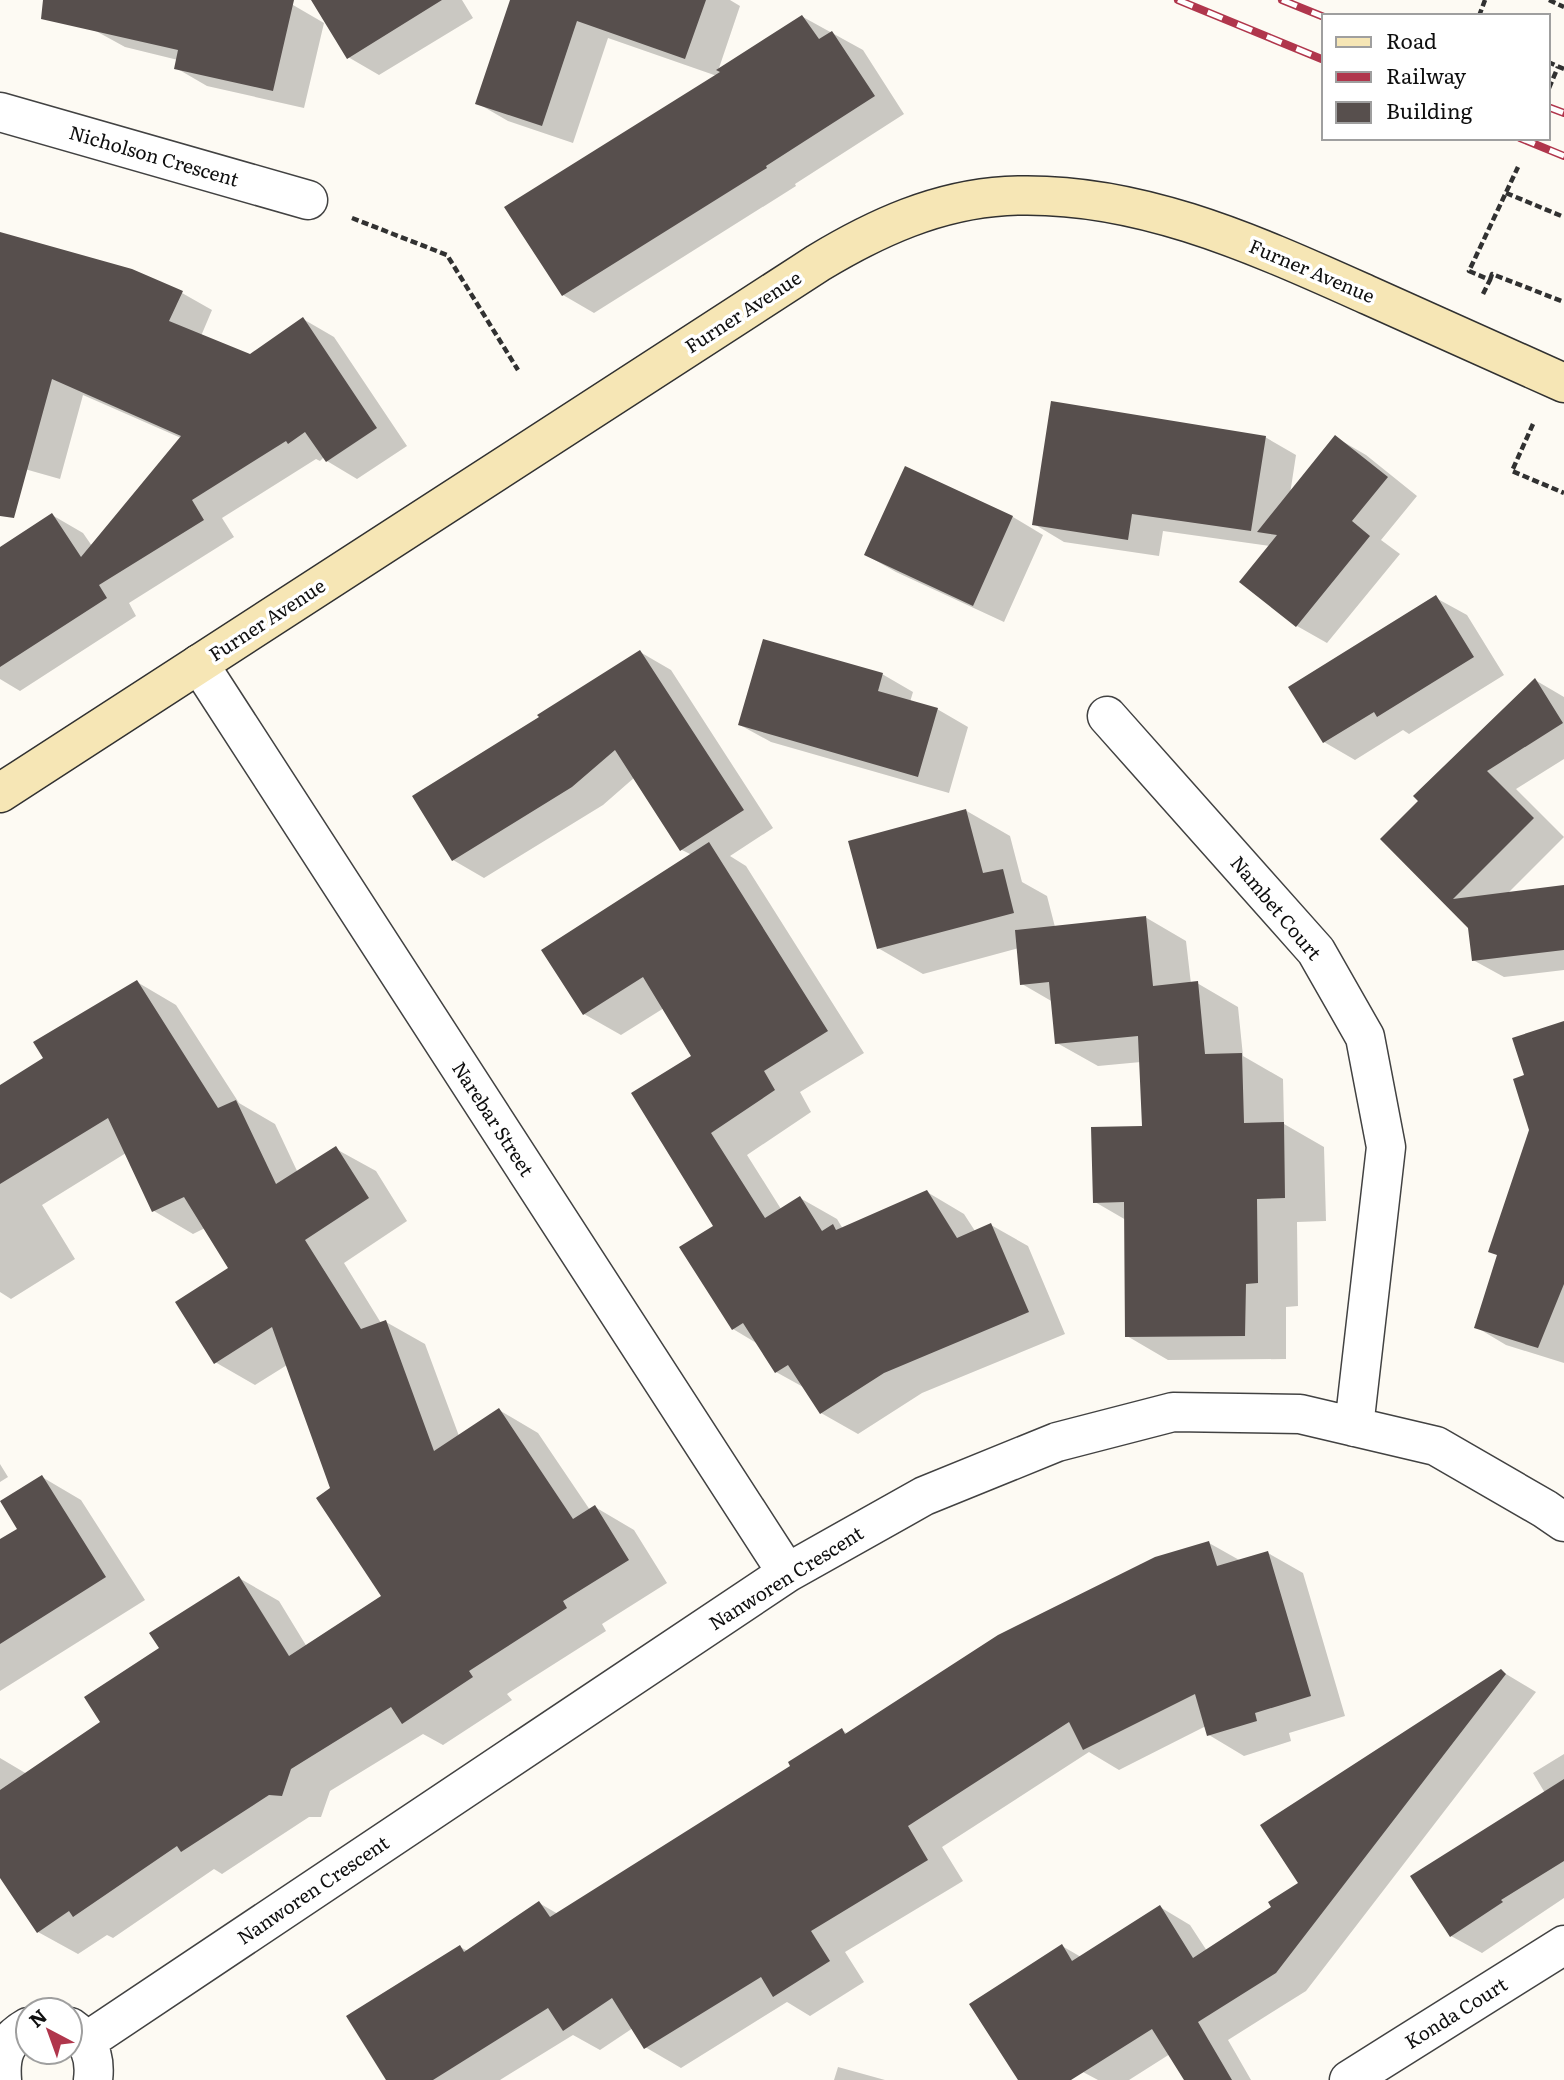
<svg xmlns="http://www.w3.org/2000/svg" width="1564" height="2080" viewBox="0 0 1564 2080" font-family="Literata,serif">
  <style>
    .shadow { fill: #0003 }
    .building { fill: #574f4d }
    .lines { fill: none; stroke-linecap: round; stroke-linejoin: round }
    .street-casing { stroke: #424242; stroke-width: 41 }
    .secondary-casing { stroke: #313131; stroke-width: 41 }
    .path { stroke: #313131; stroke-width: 4.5; stroke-dasharray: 7 3.5; stroke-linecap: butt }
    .street { stroke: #fff; stroke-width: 38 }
    .secondary { stroke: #f6e6b5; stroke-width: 38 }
    .rail-casing { stroke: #b0364c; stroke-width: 8 }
    .rail { stroke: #fff; stroke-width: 5; stroke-dasharray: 16; stroke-linecap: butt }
    .labels { text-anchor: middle; stroke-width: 7; stroke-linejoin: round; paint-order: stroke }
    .street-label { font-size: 19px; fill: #0f0f0f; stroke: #fff }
  </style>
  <rect width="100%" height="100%" fill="#fdfaf3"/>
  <!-- shadow -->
  <path class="shadow" d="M101,0H270L293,5L324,23L304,108L207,86L176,68L178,60L125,47L94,30Z
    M313,0H462L473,18L379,75L348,57Z
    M512,0H730L740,6L718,71L803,17L863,50L904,114L795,184L796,186L594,313L563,295L717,76L608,38L573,143L508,121L477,103Z
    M0,234L182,293L212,310L201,336L250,356L303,319L334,337L407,446L357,479L327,461L324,457L320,461L316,459L222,518L234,537L129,603L136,616L20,691L0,679V549L52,515L83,533L92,546L181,438L83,395L60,479L0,462Z
    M1265,437L1296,455L1290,494L1335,437L1366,455L1417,496L1381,540L1400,554L1327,643L1297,626L1270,546L1163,531L1159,556L1064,542L1034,524Z
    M906,468L1013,517L1043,535L1004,622L896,572L866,555Z
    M1436,598L1467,615L1504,675L1409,734L1403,730L1355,760L1324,742L1291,688Z
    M640,652L671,670L773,828L730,856L746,866L864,1053L800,1092L811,1112L747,1155L781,1209L800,1198L837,1219L843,1229L927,1192L964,1214L975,1231L991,1225L1028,1246L1065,1334L922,1393L858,1434L821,1413L805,1388L776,1372L758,1344L733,1329L716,1226L693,1056L664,1008L621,1035L584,1014L692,855L682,850L635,777L603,805L484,878L453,860L541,718Z
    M882,674L913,692L910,702L937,709L968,727L949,793L771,742L740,725Z
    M1535,680L1564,697V759L1516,789L1564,837L1507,894L1564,887V970L1504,977L1473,960L1469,927L1383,839Z
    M965,810L1010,836L1022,882L1047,896L1055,927L1145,917L1186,941L1191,984L1197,983L1238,1007L1243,1056L1283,1079L1284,1124L1324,1147L1326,1221L1297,1222L1298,1306L1286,1307V1359L1168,1360L1127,1336L1126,1220L1095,1202L1144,1128L1141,1062L1098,1066L1057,1043L1053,1002L1022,984L1019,948L923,974L878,948Z
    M137,982L176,1005L239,1103L275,1124L298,1173L336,1149L376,1171L407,1221L344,1263L381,1323L386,1322L425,1344L459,1436L499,1410L538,1433L590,1510L595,1507L634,1530L667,1583L602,1624L606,1631L507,1694L512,1700L443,1745L423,1734L330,1791L321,1817H309L222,1874L214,1869L113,1938L107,1935L78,1954L38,1932L0,1874V1758L27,1774L103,1723L161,1648L239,1578L279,1601L307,1647L383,1596L332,1489L287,1365L255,1385L215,1362L231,1269L205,1228L193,1234L154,1211L126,1153L42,1205L75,1259L11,1299L0,1292V1087L45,1059Z
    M1564,1179V1363L1506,1345L1476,1327L1499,1256L1491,1251Z
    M0,1464L8,1477L0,1482Z
    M42,1477L81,1500L145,1600L0,1691V1541L19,1529Z
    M1209,1543L1241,1561L1268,1553L1303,1573L1345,1716L1289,1733L1291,1741L1244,1756L1209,1735L1206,1726L1119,1770L1089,1752L942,1847L963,1881L845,1952L864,1982L810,2016L787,2002L681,2068L645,2047L633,2028L600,2050L573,2035L500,2080H388L460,1947L468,1951L539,1903L558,1914L793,1767L842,1730L848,1734Z
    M1501,1671L1536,1692L1306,1991L1228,2040L1251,2080H1186L1170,2054L1129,2080H1098L1083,2072L1036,2080L1062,1946L1081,1957L1160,1907L1190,1925L1207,1951L1274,1908L1300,1884Z
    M1564,1754V1898L1482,1953L1451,1936L1545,1793L1533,1773Z
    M838,2067L885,2080H834Z"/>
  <!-- building -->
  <path class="building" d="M43,0H294L273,91L174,69L178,50L41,19Z
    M311,0H442L347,59Z
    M510,0H706L685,59L577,21L542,126L475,104Z
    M802,15L819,39L832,31L875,96L766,166L767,168L562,296L504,207L720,72L716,70Z
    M0,232L132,269L183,291L169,321L250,354L303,317L377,428L326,462L305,432L288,444L286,441L192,500L204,520L99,585L107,598L0,667V547L52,513L81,557L181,436L52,379L14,518L0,516Z
    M1051,401L1266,436L1251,531L1132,514L1128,540L1032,525Z
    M1335,435L1388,477L1352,521L1370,536L1296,627L1239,582L1277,535L1257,532Z
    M905,466L1013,516L973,606L864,555Z
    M1436,595L1474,657L1377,717L1374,712L1323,743L1288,687Z
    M763,639L883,673L878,691L938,708L918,777L738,725Z
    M640,650L744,810L680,851L615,750L572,787L452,861L412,796L539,717L537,715Z
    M1535,678L1563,723L1487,771L1534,818L1453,899L1564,885V950L1472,961L1468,928L1380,839L1418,801L1413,796Z
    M966,809L983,873L1003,869L1014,913L877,949L848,841Z
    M709,842L828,1031L764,1071L775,1090L711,1133L765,1218L800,1196L822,1231L833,1224L836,1230L927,1190L957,1238L991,1223L1029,1312L884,1373L820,1414L788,1365L775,1373L743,1323L732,1330L679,1247L713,1226L631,1093L691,1056L643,977L583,1015L541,950Z
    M1146,916L1153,986L1198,981L1205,1054L1242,1053L1244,1123L1284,1122L1285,1198L1257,1199L1258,1283L1246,1284L1245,1336L1125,1337L1124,1202L1093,1203L1091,1127L1142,1126L1138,1036L1055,1044L1049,982L1020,985L1015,930Z
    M137,980L218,1108L236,1100L276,1184L336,1146L369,1198L305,1240L361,1329L386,1320L434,1451L499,1408L573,1519L595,1505L629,1560L563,1601L567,1608L469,1671L473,1677L402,1724L391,1707L291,1769L282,1796L269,1795L181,1852L177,1846L73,1917L69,1911L37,1933L0,1878V1790L100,1722L84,1697L159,1648L149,1633L239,1576L289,1656L381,1596L316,1498L330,1488L272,1327L214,1364L175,1302L228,1268L184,1197L152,1212L108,1118L0,1184V1085L43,1058L33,1042Z
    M1564,1021V1284L1538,1348L1474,1328L1497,1255L1488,1252L1529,1130L1513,1079L1524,1075L1512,1038Z
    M42,1475L106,1577L0,1644V1539L17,1529L0,1501Z
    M1209,1541L1217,1566L1268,1551L1311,1696L1255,1713L1257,1721L1207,1736L1195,1694L1083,1750L1069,1722L908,1826L928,1860L811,1931L830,1961L773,1997L761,1977L644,2049L612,1998L563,2031L548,2008L433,2080H386L346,2016L460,1945L464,1952L539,1901L550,1917L790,1766L788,1762L842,1728L845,1734L998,1635L1155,1557Z
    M1501,1669L1506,1674L1276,1973L1198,2022L1232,2080H1184L1152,2029L1071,2080H1018L969,2004L1062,1944L1072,1961L1160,1905L1193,1958L1271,1907L1268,1902L1298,1883L1260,1825Z
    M1564,1779V1861L1501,1900L1503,1902L1450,1937L1410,1876Z"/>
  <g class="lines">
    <defs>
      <path id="street" d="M0,112L308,200
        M199,664L787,1573
        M1107,716L1316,951L1365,1037L1386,1147L1354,1427
        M70,2027C89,2040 96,2057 93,2080
        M87,2041L787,1573L924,1496L1057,1442L1173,1412L1300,1414L1436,1446L1545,1509L1564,1522
        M2,2080C0,2055 5,2040 28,2027
        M1349,2080L1564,1945"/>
      <path id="secondary" d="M0,793L818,263C876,228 937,200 1006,196C1135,189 1256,245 1370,296C1435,325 1500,354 1564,383"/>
    </defs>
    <!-- street casing -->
    <use href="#street" class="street-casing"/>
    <!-- secondary casing -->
    <use href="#secondary" class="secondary-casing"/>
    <!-- path -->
    <path class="path" d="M1549,0L1564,7
      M1479,16L1485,0
      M1548,62L1564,69
      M1549,88L1558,67
      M1506,193L1564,217
      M352,218L447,255L518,370
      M1490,280L1492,274L1564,302
      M1483,294L1490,280L1469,271L1518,167
      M1533,424L1512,471L1564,493"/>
    <!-- street -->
    <use href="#street" class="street"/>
    <!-- secondary -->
    <use href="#secondary" class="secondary"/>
    <defs>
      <path id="rail" d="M1178,0L1324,60
        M1282,0L1324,17
        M1548,107L1564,113
        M1520,138L1564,156"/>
    </defs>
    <!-- rail casing -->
    <use href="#rail" class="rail-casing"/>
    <!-- rail -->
    <use href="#rail" class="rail"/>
  </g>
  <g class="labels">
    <!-- street labels -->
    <g class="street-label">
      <text transform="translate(154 156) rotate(16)" y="7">Nicholson Crescent</text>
      <text transform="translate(1312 271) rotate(23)" y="7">Furner Avenue</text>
      <text transform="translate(743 312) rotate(-33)" y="7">Furner Avenue</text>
      <text transform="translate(267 620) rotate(-33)" y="7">Furner Avenue</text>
      <text transform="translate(1276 908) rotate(50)" y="7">Nambet Court</text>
      <text transform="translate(493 1119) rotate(57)" y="7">Narebar Street</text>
      <text transform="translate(786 1578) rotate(-32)" y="7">Nanworen Crescent</text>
      <text transform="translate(313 1890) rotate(-34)" y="7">Nanworen Crescent</text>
      <text transform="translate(1456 2013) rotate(-32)" y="7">Konda Court</text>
    </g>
  </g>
  <!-- legend -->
  <rect x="1322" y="14" width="228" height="126" fill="#ffffff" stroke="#9f9f9f" stroke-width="2"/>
  <rect x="1336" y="37" width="35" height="10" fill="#f6e6b5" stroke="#9f9f9f" stroke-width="2"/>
  <text x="1386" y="49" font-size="21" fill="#0f0f0f">Road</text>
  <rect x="1336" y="72" width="35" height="10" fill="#b0364c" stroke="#9f9f9f" stroke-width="2"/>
  <text x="1386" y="84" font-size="21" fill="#0f0f0f">Railway</text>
  <rect x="1336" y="102" width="35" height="21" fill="#574f4d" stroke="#9f9f9f" stroke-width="2"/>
  <text x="1386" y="119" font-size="21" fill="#0f0f0f">Building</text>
  <!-- north arrow -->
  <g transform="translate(49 2031) rotate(319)"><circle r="33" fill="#ffffff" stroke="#9f9f9f" stroke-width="2"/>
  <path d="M0-5L12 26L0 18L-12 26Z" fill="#b0364c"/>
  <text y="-10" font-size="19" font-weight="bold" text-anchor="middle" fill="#0f0f0f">N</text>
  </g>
</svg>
